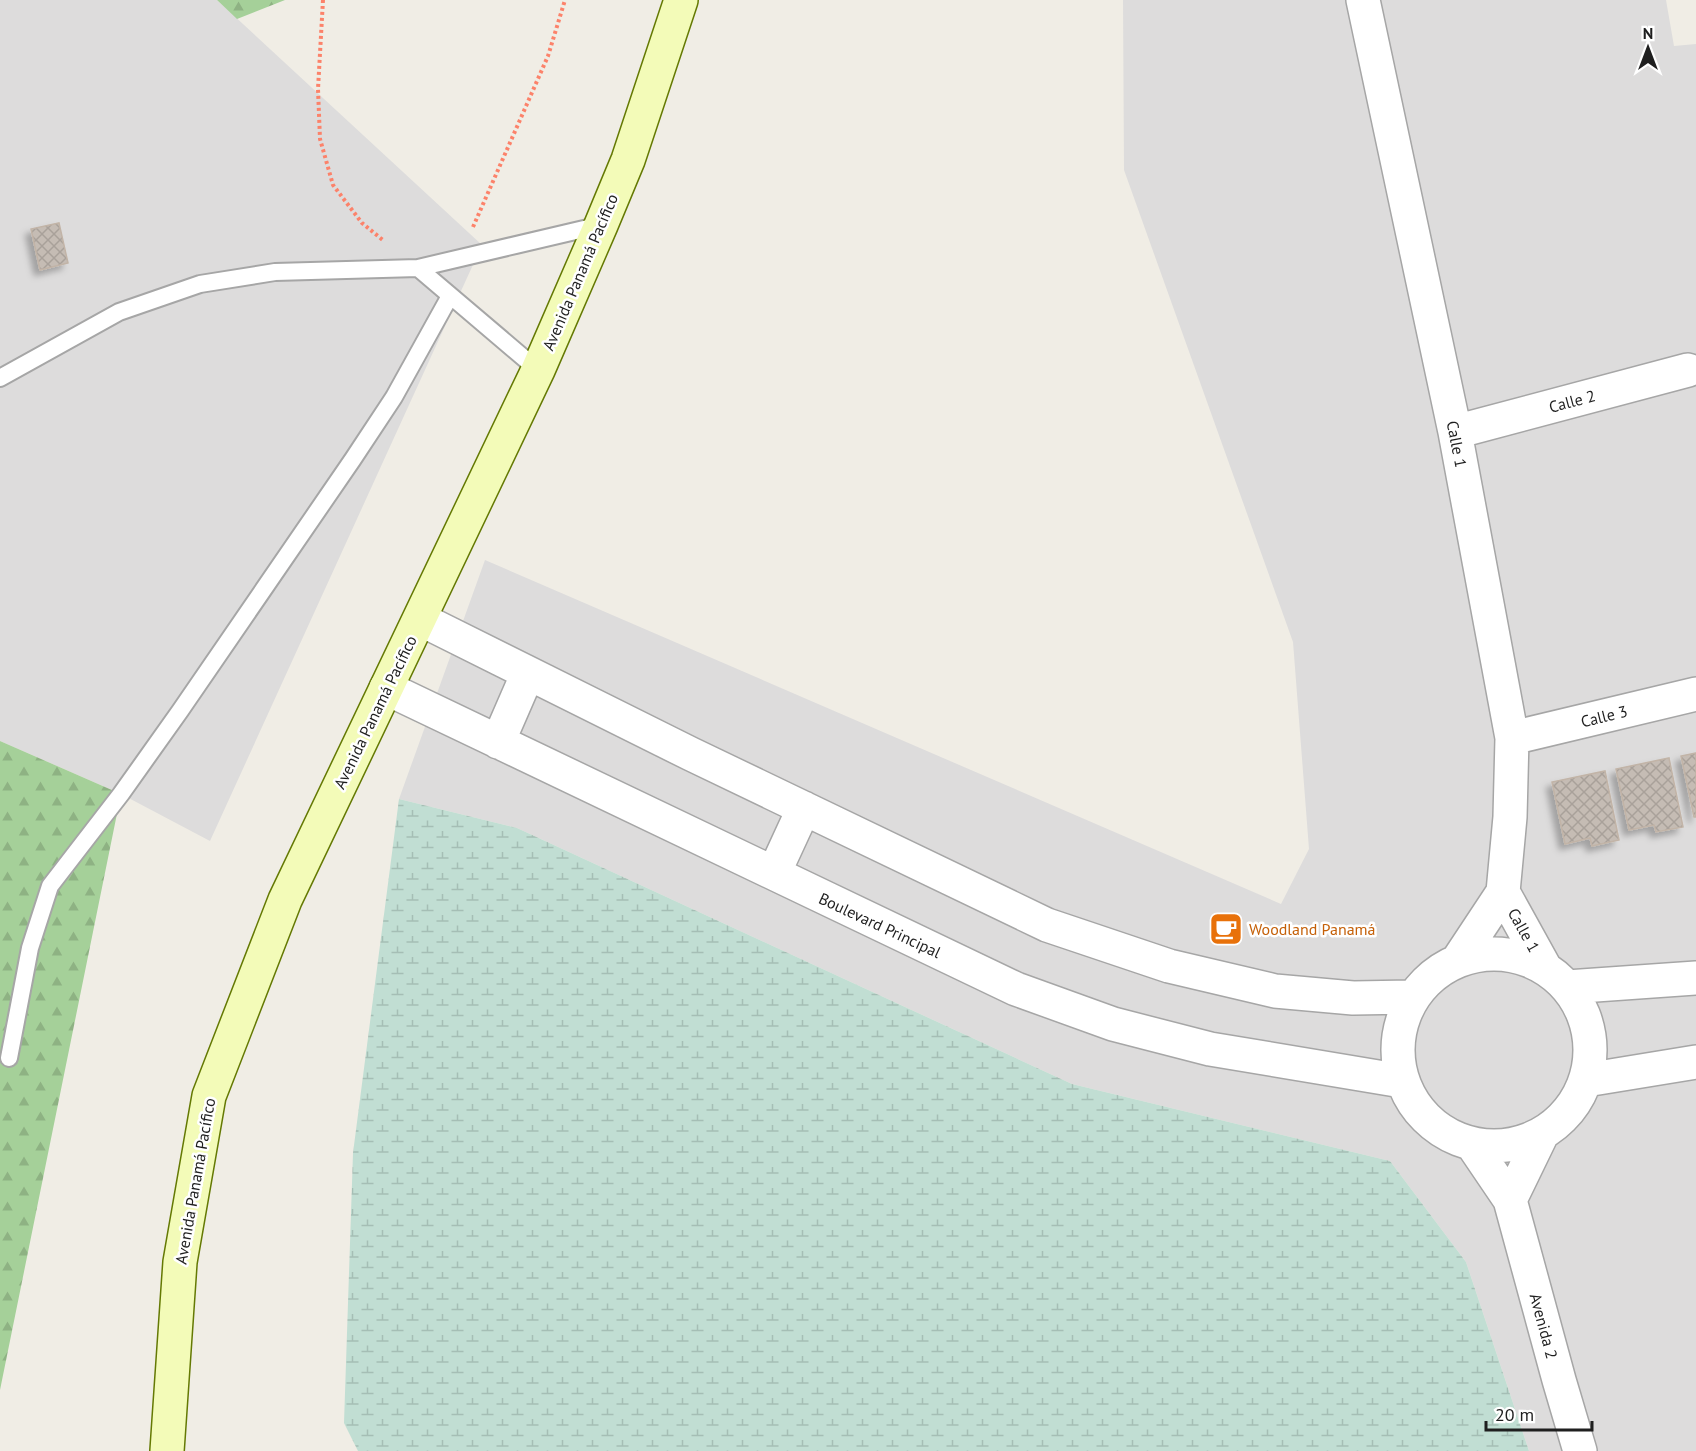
<svg xmlns="http://www.w3.org/2000/svg" width="1696" height="1451" viewBox="0 0 1696 1451" font-family="'PT Sans',sans-serif">
  <style>
    .residential { fill: #dddcdc }
    .forest { fill: url(#forest-firs) }
    .wetland { fill: url(#wetland-marsh) }
    .building { fill: url(#building-cross-hatch); stroke: #c2b4a7; stroke-width: 1.5; filter: url(#shadow) }
    .lines { fill: none; stroke-linecap: round; stroke-linejoin: round }
    .service-casing { stroke: #a6a6a6; stroke-width: 20 }
    .minor-casing { stroke: #a6a6a6; stroke-width: 36 }
    .secondary-casing { stroke: #647903; stroke-width: 36 }
    .path { stroke: #fc826a; stroke-width: 4; stroke-dasharray: 3 3; stroke-linecap: butt }
    .service { stroke: #fff; stroke-width: 16 }
    .minor { stroke: #fff; stroke-width: 33 }
    .secondary { stroke: #f3fbb8; stroke-width: 33 }
    .labels { text-anchor: middle; stroke-width: 5; stroke-linejoin: round; paint-order: stroke }
    .street-label { font-size: 16px; fill: #1f1f1f; stroke: #fff }
    .food-label { font-size: 16px; fill: #c56008; stroke: #fff; text-anchor: start }
  </style>
  <defs>
    <pattern id="forest-firs" width="22" height="20" patternUnits="userSpaceOnUse" patternTransform="scale(1.5)"><rect width="22" height="20" fill="#a5d099"/><path d="M5 1l3.5 6h-7zM16 11l3.5 6h-7z" fill="#8eb283"/></pattern>
    <pattern id="wetland-marsh" width="20" height="14" patternUnits="userSpaceOnUse" patternTransform="scale(1.5)"><rect width="20" height="14" fill="#c1ded3"/><path d="M1 5h8M5 5V1M11 12h8M15 12V8" fill="none" stroke="#a5beb5"/></pattern>
    <pattern id="building-cross-hatch" width="8" height="8" patternUnits="userSpaceOnUse" patternTransform="scale(1.5)"><rect width="8" height="8" fill="#c5bcb4"/><path d="M0 0l8 8M0 8l8-8" fill="none" stroke="#a9a19a"/></pattern>
    <filter id="shadow"><feDropShadow dx="-5.5" dy="5.5" stdDeviation="3" flood-color="#0004"/></filter>
  </defs>
  <rect width="100%" height="100%" fill="#f0ede5"/>
  <!-- residential -->
  <path class="residential" d="M0,0H217L482,245L210,841L121,794L0,741Z
    M1123,0H1666L1674,46L1696,44V1451H1529L1466,1262L1390,1161L1072,1084L517,828L399,799L485,560L1281,904L1309,849L1293,642L1124,170Z"/>
  <!-- forest -->
  <path class="forest" d="M217,0H285L237,19Z
    M0,741L121,794L0,1390Z"/>
  <!-- wetland -->
  <path class="wetland" d="M399,799L517,828L1072,1084L1390,1161L1466,1262L1529,1451H358L344,1423L353,1153Z"/>
  <!-- building -->
  <path class="building" d="M59,223L68,263L40,270L31,229Z
    M1696,753V817H1694L1681,756Z
    M1669,758L1683,827L1656,832L1654,825L1629,830L1616,769Z
    M1605,771L1619,840L1592,846L1590,838L1565,844L1552,782Z"/>
  <g class="lines">
    <defs>
      <path id="service" d="M418,268L538,370
        M0,378L119,312L200,284L275,272L418,268L601,225
        M9,1058L30,948L50,886L121,794L180,711L353,459L394,397L450,296"/>
      <path id="minor" d="M1363,0L1455,432L1512,738L1510,817L1503,892L1458,960
        M1455,432L1688,370
        M420,619L691,754L1047,925L1169,966L1275,991L1353,998L1412,997
        M386,688L1016,989L1113,1024L1210,1049L1402,1081
        M1512,738L1696,694
        M498,742L528,673
        M774,873L804,808
        M1503,892L1545,968
        M1398 1050a96 96 0 1 1 192 0a96 96 0 1 1-192 0Z
        M1567,987L1696,978
        M1586,1080L1696,1062
        M1472,1144L1510,1200L1559,1380L1580,1451
        M1510,1200L1542,1134"/>
      <path id="secondary" d="M167,1451L180,1262L209,1096L285,900L538,370L601,225L628,160L681,0"/>
    </defs>
    <!-- service casing -->
    <use href="#service" class="service-casing"/>
    <!-- minor casing -->
    <use href="#minor" class="minor-casing"/>
    <!-- secondary casing -->
    <use href="#secondary" class="secondary-casing"/>
    <!-- path -->
    <path class="path" d="M323,0L318,89L320,139L333,185L362,223L384,241
      M473,227L548,56L565,0"/>
    <!-- service -->
    <use href="#service" class="service"/>
    <!-- minor -->
    <use href="#minor" class="minor"/>
    <!-- secondary -->
    <use href="#secondary" class="secondary"/>
  </g>
  <!-- icons -->
  <defs>
    <symbol id="cafe-square" viewBox="-11 -11 22 22"><rect x="-9" y="-9" width="18" height="18" rx="4" fill="#e8710a" stroke="#fff"/><path d="M-5.5-4.5H6V0H3Q3 3.5 0 3.5H-2.5Q-5.5 3.5-5.5 0ZM3-3.2v2h1.7v-2ZM-6 4.5H4V6H-6Z" fill="#fff"/></symbol>
  </defs>
  <g fill-rule="evenodd">
    <use href="#cafe-square" x="1207" y="910" width="38" height="38"/>
  </g>
  <g class="labels">
    <!-- street labels -->
    <g class="street-label">
      <text transform="translate(580 272) rotate(-67)" y="6">Avenida Panamá Pacífico</text>
      <text transform="translate(1572 401) rotate(-15)" y="6">Calle 2</text>
      <text transform="translate(1457 444) rotate(79)" y="6">Calle 1</text>
      <text transform="translate(375 712) rotate(-64)" y="6">Avenida Panamá Pacífico</text>
      <text transform="translate(1604 716) rotate(-14)" y="6">Calle 3</text>
      <text transform="translate(880 925) rotate(25)" y="6">Boulevard Principal</text>
      <text transform="translate(1524 930) rotate(61)" y="6">Calle 1</text>
      <text transform="translate(195 1181) rotate(-80)" y="6">Avenida Panamá Pacífico</text>
      <text transform="translate(1544 1326) rotate(75)" y="6">Avenida 2</text>
    </g>
    <!-- food labels -->
    <g class="food-label">
      <text x="1249" y="935">Woodland Panamá</text>
    </g>
  </g>
  <!-- north arrow -->
  <g transform="translate(1648 48)" stroke="#ffffff" stroke-width="4.5" paint-order="stroke">
  <path d="M0-4.5L10 22L0 15L-10 22Z" fill="#1f1f1f"/>
  <text y="-9" font-size="16" font-weight="bold" text-anchor="middle" fill="#1f1f1f">N</text>
  </g>
  <!-- scale -->
  <path d="M1486 1421v9h106v-9" fill="none" stroke="#1f1f1f" stroke-width="3"/>
  <text x="1495" y="1421" font-size="18" fill="#1f1f1f" stroke="#ffffff" stroke-width="4.5" paint-order="stroke">20 m</text>
</svg>
